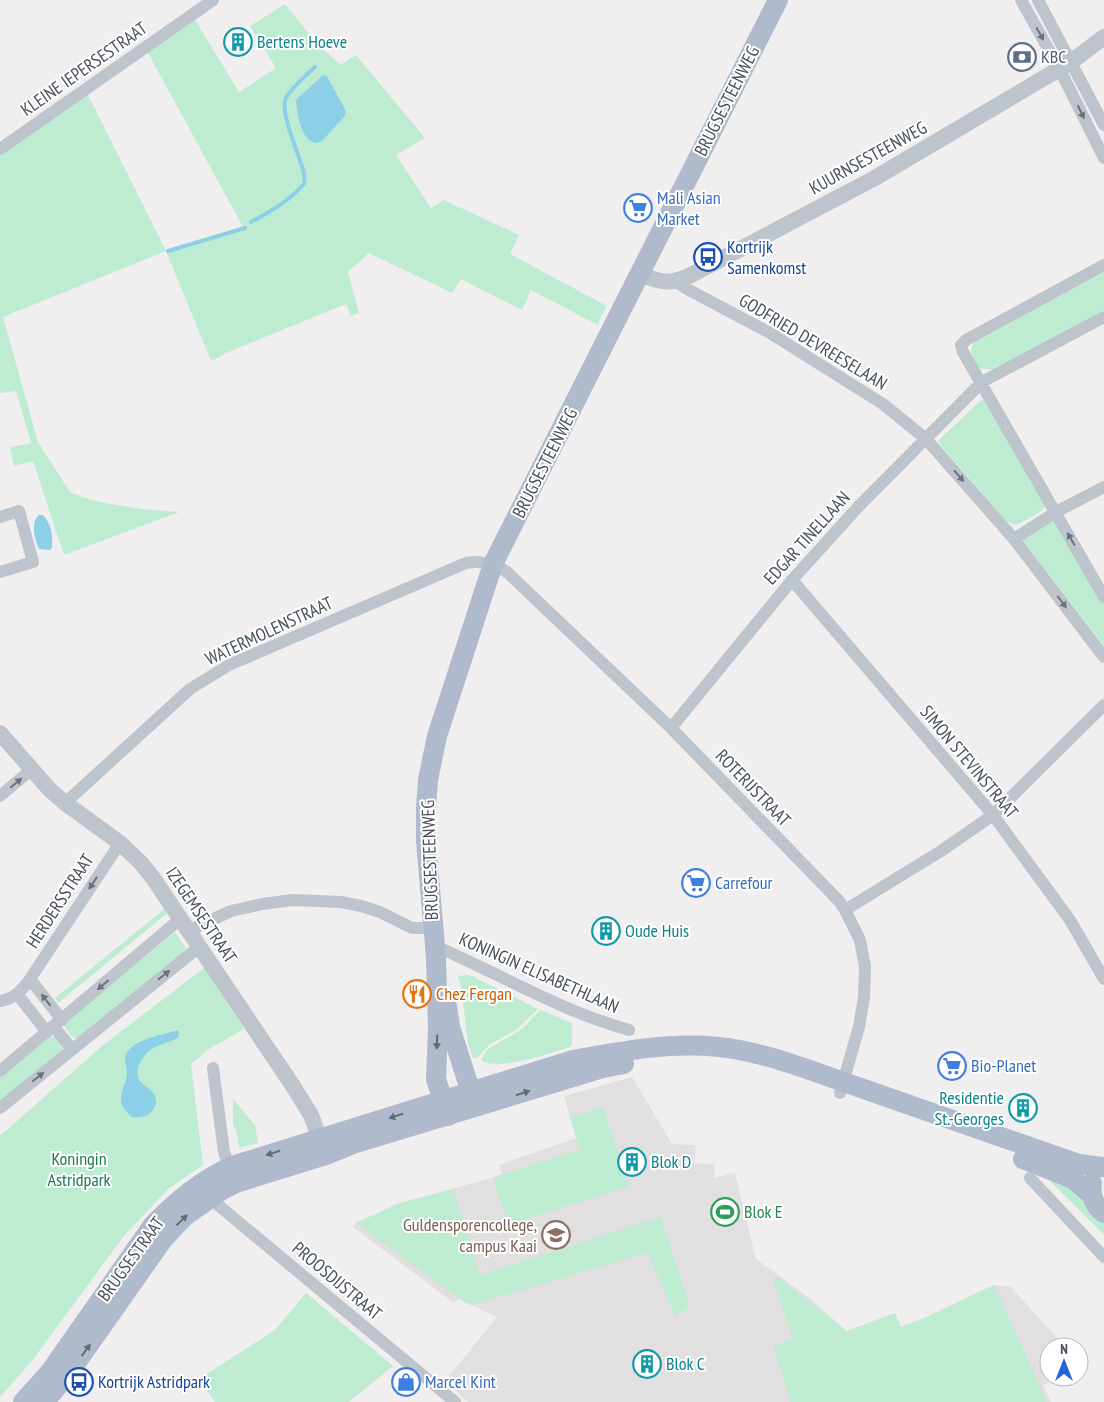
<svg xmlns="http://www.w3.org/2000/svg" width="1104" height="1402" viewBox="0 0 1104 1402" font-family="'PT Sans Narrow',sans-serif">
  <style>
    .education { fill: #e1dfdf }
    .green { fill: #beecd3; fill-rule: evenodd }
    .water { fill: #8dcfe7 }
    .lines { fill: none; stroke-linecap: round; stroke-linejoin: round }
    .stream { stroke: #8dcfe7; stroke-width: 4 }
    .minor { stroke: #bdc4cc; stroke-width: 12 }
    .tertiary { stroke: #bdc4cc; stroke-width: 16 }
    .primary { stroke: #afbbcc; stroke-width: 20 }
    .oneway { fill: #6a737c }
    .oneway2 { fill: #616b76 }
    .labels { text-anchor: middle; stroke-width: 4; stroke-linejoin: round; paint-order: stroke }
    .culture-label { font-size: 18px; fill: #0d838f; stroke: #fff; text-anchor: start }
    .service-label { font-size: 18px; fill: #4e5e75; stroke: #fff; text-anchor: start }
    .street-label { font-size: 18px; fill: #47505a; stroke: #fff }
    .shop-label { font-size: 18px; fill: #366cbe; stroke: #fff; text-anchor: start }
    .transit-label { font-size: 18px; fill: #164399; stroke: #fff; text-anchor: start }
    .food-label { font-size: 18px; fill: #c56008; stroke: #fff; text-anchor: start }
    .park-label { font-size: 18px; fill: #1b7850; stroke: #fff }
    .leisure-label { font-size: 18px; fill: #27864d; stroke: #fff; text-anchor: start }
    .education-label { font-size: 18px; fill: #785e54; stroke: #fff; text-anchor: end }
  </style>
  <rect width="100%" height="100%" fill="#f0eeee"/>
  <!-- education -->
  <path class="education" d="M632,1077L672,1144L696,1145L694,1163L715,1165L714,1178L735,1173L756,1259L808,1297L847,1331L895,1313L901,1327L922,1319L994,1285L1011,1287L1065,1347H1049V1377H1061L1043,1385L1051,1402H468L445,1381L497,1317L458,1299L454,1303L353,1227L356,1223L397,1204L502,1175L499,1165L576,1138L564,1096Z"/>
  <!-- green -->
  <path class="green" d="M285,4L317,44L341,65L356,55L425,138L396,155L431,208L444,200L519,235L510,254L607,306L599,320L598,325L531,290L522,310L461,279L452,293L369,253L348,272L359,313L351,316L346,304L231,351L211,361L166,251L3,317L38,442L70,492L85,498L105,503L141,509L179,512L64,555L33,461L14,466L10,447L31,443L16,391L0,393V153L87,93L166,251L243,227L147,51L195,20L239,92L276,68L250,26ZM327,76L346,111L345,116L318,143L301,125Z
    M1104,272V310L995,370L979,368C974,359 967,351 975,342Z
    M984,400L1046,504L1042,511L1019,524L1015,525L1006,521L939,443L940,439L980,401Z
    M1055,517L1104,603V646L1022,539Z
    M167,907L170,911L58,1003L55,998Z
    M175,932L187,950L77,1039L71,1036L64,1026L66,1021Z
    M204,968L244,1029L209,1049L191,1064L203,1165L168,1189L124,1236L31,1362L0,1397V1136L102,1046Z
    M466,975H470L538,1009L516,1030L490,1044L478,1057L473,1058L468,1044L462,992L458,976Z
    M540,1010L572,1023V1044L570,1047C550,1053 501,1071 482,1061V1058L488,1049L522,1029Z
    M49,1036L55,1037L61,1045L63,1050L0,1104V1076Z
    M233,1099L255,1125L258,1143L239,1148L237,1133L233,1125Z
    M603,1107L629,1186L508,1225L493,1177L580,1150L570,1117Z
    M1052,1180L1075,1189L1104,1222V1235L1050,1181Z
    M453,1189L480,1275L661,1217L690,1307L675,1316L647,1253L471,1305L442,1286L356,1223L397,1204Z
    M778,1277L847,1331L895,1313L901,1327L922,1319L994,1285L1047,1402H791L773,1346L793,1339L773,1280Z
    M306,1293L393,1366L349,1402H215L199,1379L275,1330Z"/>
  <!-- water -->
  <path class="water" d="M323,75L327,76L346,111L345,116L322,141L318,143C301,143 297,113 296,100Z
    M39,515H43C51,523 53,536 52,547L50,550L39,549C35,540 30,522 39,515Z
    M177,1030L179,1032L178,1038C169,1042 157,1045 149,1051C142,1057 132,1073 141,1082C148,1089 156,1091 156,1103C152,1116 144,1118 132,1117C127,1112 122,1109 121,1101C120,1092 126,1084 127,1074C127,1064 121,1057 130,1049C140,1038 163,1035 177,1030Z"/>
  <g class="lines">
    <!-- stream -->
    <path class="stream" d="M251,222C270,212 289,201 304,184C306,175 302,167 299,158C295,145 280,110 286,98C293,86 305,76 315,67
      M168,251L245,228"/>
    <!-- minor -->
    <path class="minor" d="M1021,0L1059,68L1104,158
      M1038,0L1104,125
      M0,149L213,0
      M1104,265L966,340L961,345L963,352L1104,597
      M677,282L687,289L770,333L883,404L926,439L1014,539L1104,657
      M0,517L19,511L33,562L0,572
      M1014,539L1056,512L1104,487
      M792,580L993,815L1070,920L1104,979
      M671,728L792,580L859,506L982,382L1104,317
      M0,796L32,769
      M65,803L190,689L229,665L466,563C481,560 497,564 508,573L671,728L839,901L845,910L860,940L865,967L864,997L859,1027L840,1093
      M845,910L941,851L993,815L1104,705
      M188,931L231,911L262,904L293,900L341,902L361,906L380,912L412,928H433
      M435,946C500,974 561,1011 629,1030
      M30,979L62,1020
      M17,994L47,1032
      M0,1001C14,999 22,990 30,979L120,843
      M54,1027L72,1049
      M213,1068L224,1152L232,1174
      M0,1071L180,919
      M0,1108L199,947
      M1030,1178L1104,1257
      M211,1190L218,1205L455,1402"/>
    <!-- tertiary -->
    <path class="tertiary" d="M641,274C661,283 671,285 691,275L875,178L1071,62L1104,37
      M0,733L50,790L65,803L120,843L141,863L153,878L293,1086L311,1115L324,1151"/>
    <!-- primary -->
    <path class="primary" d="M447,1006L450,1027L475,1105
      M448,1116L436,1079L438,1028L436,958L426,841V808L428,780L437,736L493,564L778,0
      M1023,1159L1073,1179L1092,1195
      M1092,1183C1090,1195 1094,1206 1104,1213
      M23,1402L50,1372L153,1225C175,1202 199,1182 228,1168C238,1163 250,1161 261,1157L573,1060C622,1051 670,1042 719,1047C767,1052 816,1073 861,1088C933,1113 1006,1139 1079,1164L1102,1167
      M45,1402L76,1363L164,1238L185,1216L222,1190L236,1183L326,1155L353,1144L603,1068L624,1064"/>
  </g>
  <!-- one-way arrows -->
  <defs><path id="oneway-solid" d="M-6-.8H1V-3.2L6.5 0L1 3.2V.8H-6Z" transform="scale(1.25)"/></defs>
  <g class="oneway">
    <use href="#oneway-solid" transform="translate(1040 34) rotate(61)"/>
    <use href="#oneway-solid" transform="translate(1081 112) rotate(64)"/>
    <use href="#oneway-solid" transform="translate(959 476) rotate(49)"/>
    <use href="#oneway-solid" transform="translate(1071 539) rotate(-120)"/>
    <use href="#oneway-solid" transform="translate(1062 602) rotate(53)"/>
    <use href="#oneway-solid" transform="translate(16 783) rotate(-40)"/>
    <use href="#oneway-solid" transform="translate(93 883) rotate(123)"/>
    <use href="#oneway-solid" transform="translate(164 975) rotate(-38)"/>
    <use href="#oneway-solid" transform="translate(103 985) rotate(139)"/>
    <use href="#oneway-solid" transform="translate(46 1000) rotate(-128)"/>
    <use href="#oneway-solid" transform="translate(38 1077) rotate(-39)"/>
  </g>
  <g class="oneway2">
    <use href="#oneway-solid" transform="translate(437 1042) rotate(92)"/>
    <use href="#oneway-solid" transform="translate(523 1093) rotate(-17)"/>
    <use href="#oneway-solid" transform="translate(396 1116) rotate(163)"/>
    <use href="#oneway-solid" transform="translate(273 1153) rotate(163)"/>
    <use href="#oneway-solid" transform="translate(182 1220) rotate(-44)"/>
    <use href="#oneway-solid" transform="translate(86 1350) rotate(-54)"/>
  </g>
  <!-- icons -->
  <defs>
    <symbol id="building-ring" viewBox="-11 -11 22 22"><circle r="9.5" fill="#fff" stroke="#0f9aa8" stroke-width="1.5"/><path d="M-4-6H4V6H1V3H-1V6H-4ZM-2.5-4.3h1.7v1.8h-1.7ZM.8-4.3h1.7v1.8H.8ZM-2.5-1h1.7V.8h-1.7ZM.8-1h1.7V.8H.8Z" fill="#0f9aa8"/></symbol>
    <symbol id="bank-ring" viewBox="-11 -11 22 22"><circle r="9.5" fill="#fff" stroke="#5c6f8a" stroke-width="1.5"/><path d="M-6-4H6V4H-6ZM0-2.3a2.3 2.3 0 1 0 0 4.6a2.3 2.3 0 1 0 0-4.6Z" fill="#5c6f8a"/></symbol>
    <symbol id="supermarket-ring" viewBox="-11 -11 22 22"><circle r="9.5" fill="#fff" stroke="#3f7fe0" stroke-width="1.5"/><path d="M-6-5.5h2.5l.6 2H6L4.5 2H-2.5L-4.4-4H-6ZM-1.5 3.2a1.3 1.3 0 1 0 .1 0ZM3 3.2a1.3 1.3 0 1 0 .1 0Z" fill="#3f7fe0"/></symbol>
    <symbol id="bus-ring" viewBox="-11 -11 22 22"><circle r="9.5" fill="#fff" stroke="#1a4fb4" stroke-width="1.5"/><path d="M-5-6H5V4H4V6H2V4H-2V6H-4V4H-5ZM-3.5-4V0h7V-4ZM-3.5 1.2v1.5H-2V1.2ZM2 1.2v1.5H3.5V1.2Z" fill="#1a4fb4"/></symbol>
    <symbol id="restaurant-ring" viewBox="-11 -11 22 22"><circle r="9.5" fill="#fff" stroke="#e8710a" stroke-width="1.5"/><path d="M-5-6h1v4h1v-4h1v4h1v-4h1v5L-1.5 .5V6h-2V.5L-5-1ZM5-6V6H3V1.5H1.5Q1.5-4 5-6Z" fill="#e8710a"/></symbol>
    <symbol id="stadium-ring" viewBox="-11 -11 22 22"><circle r="9.5" fill="#fff" stroke="#2e9e5b" stroke-width="1.5"/><path d="M0-5a6.5 5 0 1 0 0 10a6.5 5 0 1 0 0-10ZM-3.5-1.8h7v3.6h-7Z" fill="#2e9e5b"/></symbol>
    <symbol id="school-ring" viewBox="-11 -11 22 22"><circle r="9.5" fill="#fff" stroke="#8d6e63" stroke-width="1.5"/><path d="M0-5L7-2L0 1L-7-2ZM-4 1L0 2.5L4 1V4Q0 6-4 4Z" fill="#8d6e63"/></symbol>
    <symbol id="shop-ring" viewBox="-11 -11 22 22"><circle r="9.5" fill="#fff" stroke="#3f7fe0" stroke-width="1.5"/><path d="M-5-2.5h2.3a2.7 3.5 0 0 1 5.4 0H5L5.5 6h-11ZM-1.5-2.5h3a1.5 2.3 0 0 0-3 0Z" fill="#3f7fe0"/></symbol>
  </defs>
  <g fill-rule="evenodd">
    <use href="#building-ring" x="222" y="26" width="32" height="32"/>
    <use href="#bank-ring" x="1006" y="41" width="32" height="32"/>
    <use href="#supermarket-ring" x="622" y="192" width="32" height="32"/>
    <use href="#bus-ring" x="692" y="241" width="32" height="32"/>
    <use href="#supermarket-ring" x="680" y="867" width="32" height="32"/>
    <use href="#building-ring" x="590" y="915" width="32" height="32"/>
    <use href="#restaurant-ring" x="401" y="978" width="32" height="32"/>
    <use href="#supermarket-ring" x="936" y="1050" width="32" height="32"/>
    <use href="#building-ring" x="1007" y="1092" width="32" height="32"/>
    <use href="#building-ring" x="616" y="1146" width="32" height="32"/>
    <use href="#stadium-ring" x="709" y="1196" width="32" height="32"/>
    <use href="#school-ring" x="540" y="1219" width="32" height="32"/>
    <use href="#building-ring" x="631" y="1348" width="32" height="32"/>
    <use href="#bus-ring" x="63" y="1366" width="32" height="32"/>
    <use href="#shop-ring" x="390" y="1366" width="32" height="32"/>
  </g>
  <g class="labels">
    <!-- culture labels -->
    <g class="culture-label">
      <text x="257" y="48">Bertens Hoeve</text>
      <text x="625" y="937">Oude Huis</text>
      <text x="1004" y="1104" text-anchor="end">Residentie<tspan x="1004" dy="21">St.-Georges</tspan></text>
      <text x="651" y="1168">Blok D</text>
      <text x="666" y="1370">Blok C</text>
    </g>
    <!-- service labels -->
    <g class="service-label">
      <text x="1041" y="63">KBC</text>
    </g>
    <!-- street labels -->
    <g class="street-label">
      <text transform="translate(84 69) rotate(-35)" y="6">KLEINE IEPERSESTRAAT</text>
      <text transform="translate(727 101) rotate(-63)" y="6">BRUGSESTEENWEG</text>
      <text transform="translate(868 158) rotate(-29)" y="6">KUURNSESTEENWEG</text>
      <text transform="translate(813 342) rotate(31)" y="6">GODFRIED DEVREESELAAN</text>
      <text transform="translate(545 463) rotate(-63)" y="6">BRUGSESTEENWEG</text>
      <text transform="translate(807 538) rotate(-48)" y="6">EDGAR TINELLAAN</text>
      <text transform="translate(269 631) rotate(-25)" y="6">WATERMOLENSTRAAT</text>
      <text transform="translate(969 762) rotate(50)" y="6">SIMON STEVINSTRAAT</text>
      <text transform="translate(753 788) rotate(46)" y="6">ROTERIJSTRAAT</text>
      <text transform="translate(430 860) rotate(-92)" y="6">BRUGSESTEENWEG</text>
      <text transform="translate(60 901) rotate(-57)" y="6">HERDERSSTRAAT</text>
      <text transform="translate(201 915) rotate(56)" y="6">IZEGEMSESTRAAT</text>
      <text transform="translate(539 973) rotate(24)" y="6">KONINGIN ELISABETHLAAN</text>
      <text transform="translate(131 1259) rotate(-54)" y="6">BRUGSESTRAAT</text>
      <text transform="translate(337 1281) rotate(40)" y="6">PROOSDIJSTRAAT</text>
    </g>
    <!-- shop labels -->
    <g class="shop-label">
      <text x="657" y="204">Mali Asian<tspan x="657" dy="21">Market</tspan></text>
      <text x="715" y="889">Carrefour</text>
      <text x="971" y="1072">Bio-Planet</text>
      <text x="425" y="1388">Marcel Kint</text>
    </g>
    <!-- transit labels -->
    <g class="transit-label">
      <text x="727" y="253">Kortrijk<tspan x="727" dy="21">Samenkomst</tspan></text>
      <text x="98" y="1388">Kortrijk Astridpark</text>
    </g>
    <!-- food labels -->
    <g class="food-label">
      <text x="436" y="1000">Chez Fergan</text>
    </g>
    <!-- park labels -->
    <g class="park-label">
      <text x="79" y="1165">Koningin<tspan x="79" dy="21">Astridpark</tspan></text>
    </g>
    <!-- leisure labels -->
    <g class="leisure-label">
      <text x="744" y="1218">Blok E</text>
    </g>
    <!-- education labels -->
    <g class="education-label">
      <text x="537" y="1231">Guldensporencollege,<tspan x="537" dy="21">campus Kaai</tspan></text>
    </g>
  </g>
  <!-- north arrow -->
  <g transform="translate(1064 1362)"><circle r="24" fill="#ffffff" stroke="#b5b9bd"/>
  <path d="M0-4L9 19L0 12L-9 19Z" fill="#2165d7"/>
  <text y="-8" font-size="14" font-weight="bold" text-anchor="middle" fill="#47505a">N</text>
  </g>
</svg>
